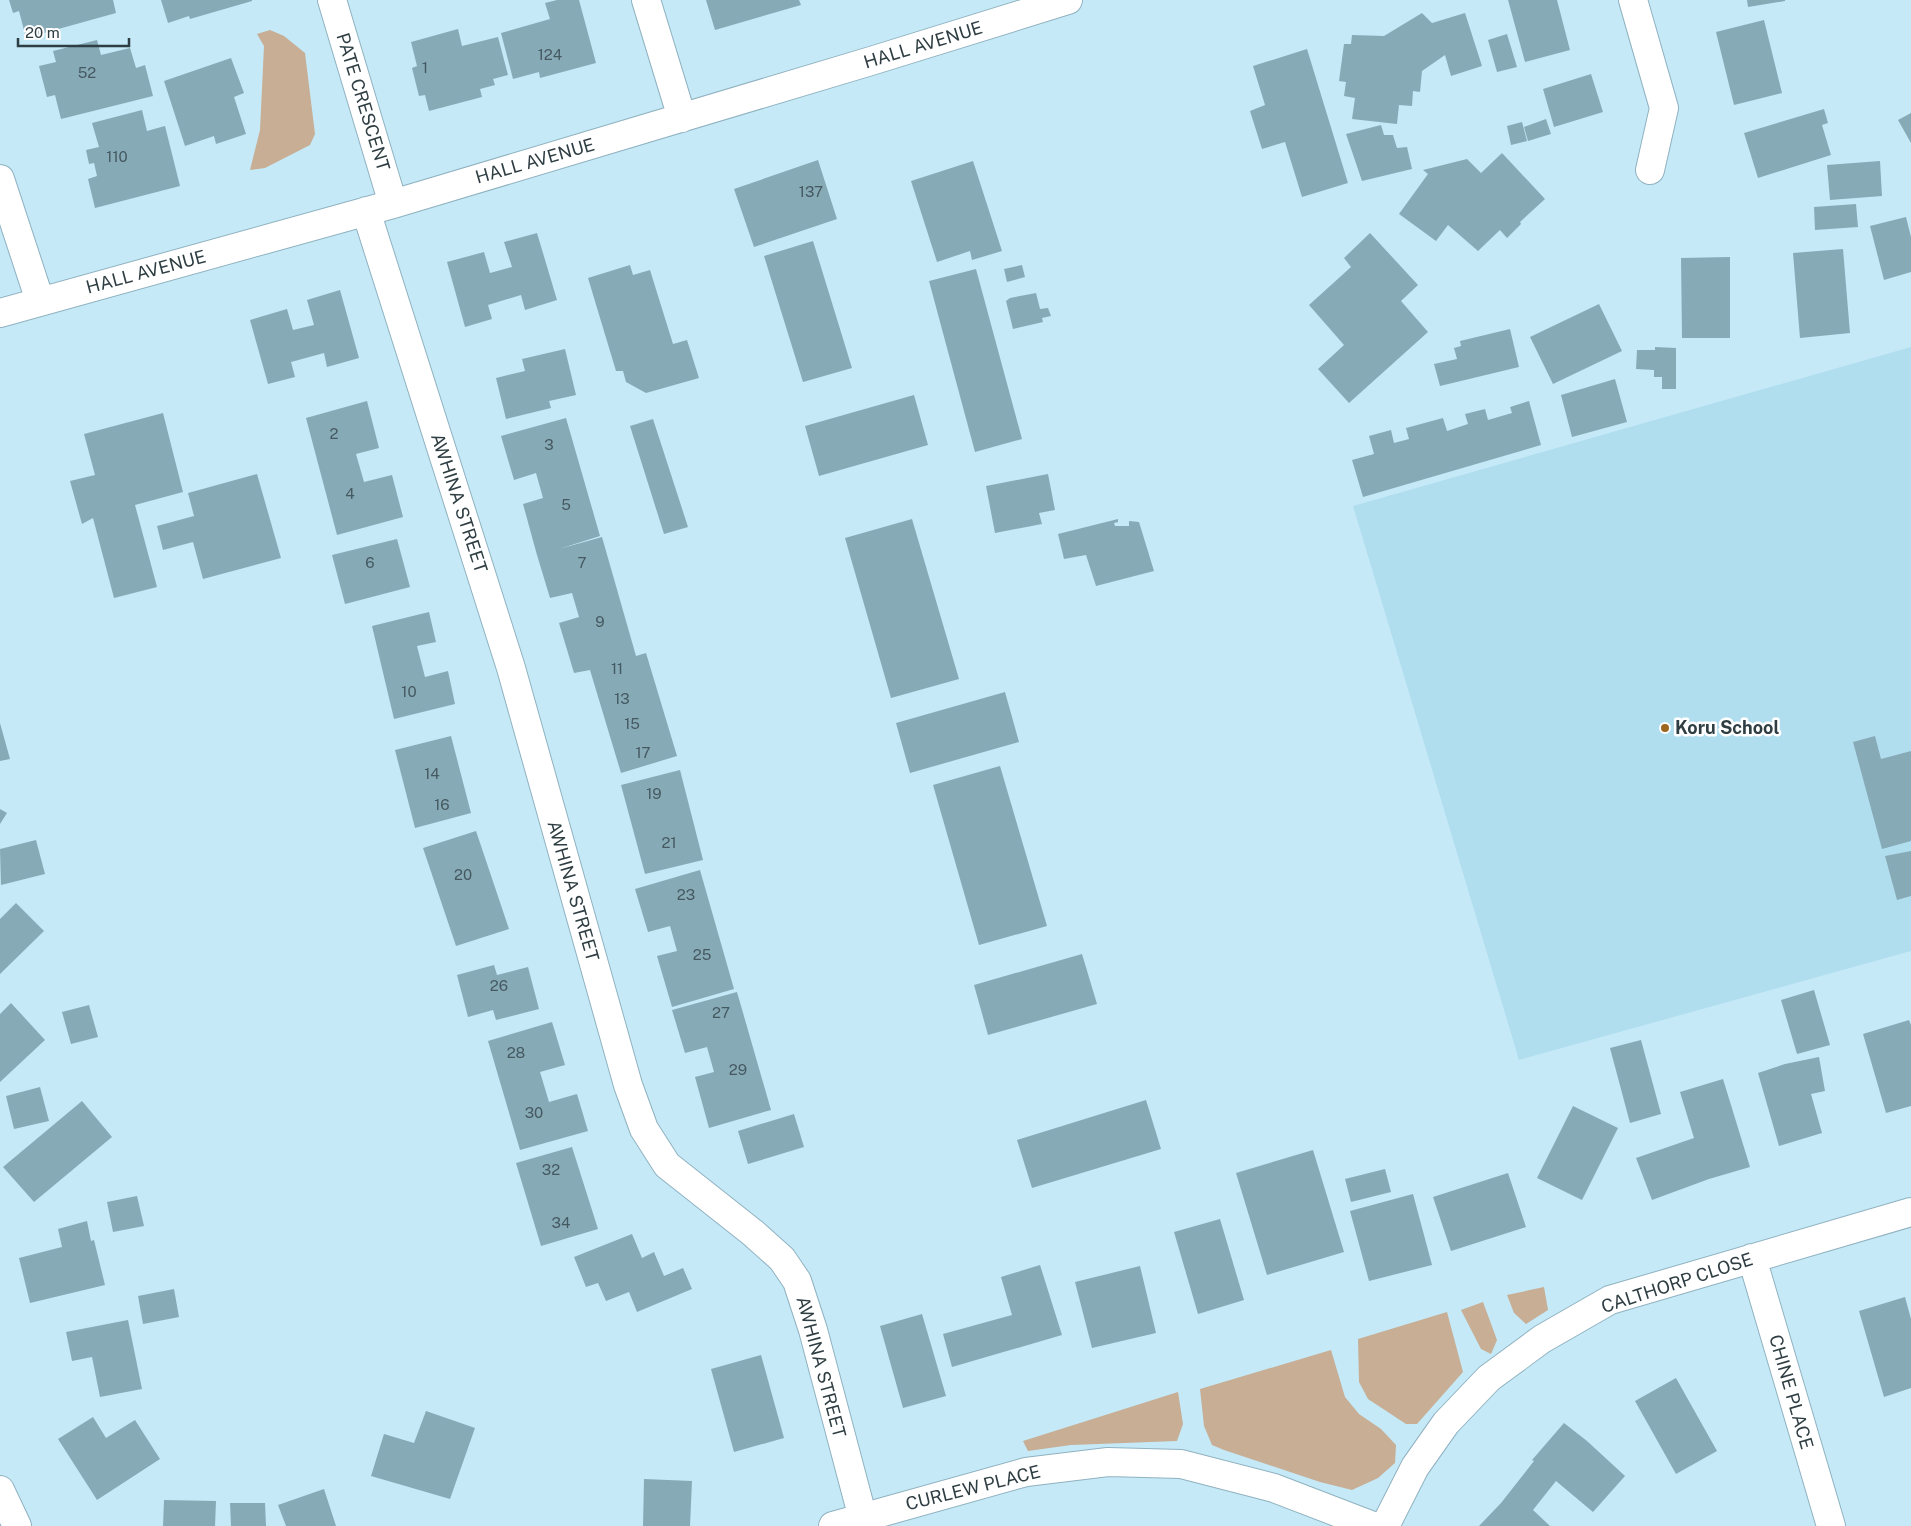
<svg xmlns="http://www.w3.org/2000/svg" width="1911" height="1526" viewBox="0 0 1911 1526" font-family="'Public Sans',sans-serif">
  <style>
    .built { fill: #b1deef }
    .green { fill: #c7ae94 }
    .building { fill: #87aab7 }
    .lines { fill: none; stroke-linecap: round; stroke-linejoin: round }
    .street-casing { stroke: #90b2c0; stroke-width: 30 }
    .street { stroke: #fff; stroke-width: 28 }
    .poi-dot { fill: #9c661f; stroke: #fff; stroke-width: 2 }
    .labels { text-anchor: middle; stroke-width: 5; stroke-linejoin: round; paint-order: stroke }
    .number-label { font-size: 15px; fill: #455960 }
    .street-label { font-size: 18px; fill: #2f3e43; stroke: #fff }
    .poi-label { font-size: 18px; font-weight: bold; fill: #2f3e43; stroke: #fff; text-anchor: start }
  </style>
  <rect width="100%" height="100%" fill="#c5e9f7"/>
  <!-- built -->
  <path class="built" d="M1911,347V951L1519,1060L1353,506Z"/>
  <!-- green -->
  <path class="green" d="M270,30L284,36L305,53L315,134L310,145L265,168L250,170L260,130L264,46L257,34Z
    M1544,1287L1548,1310L1526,1324L1514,1313L1507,1295Z
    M1483,1302L1497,1340L1491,1354L1481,1349L1461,1310Z
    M1447,1312L1463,1372L1417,1424H1406L1368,1399L1359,1382L1358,1339Z
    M1331,1350L1345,1397L1359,1414L1381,1429L1396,1445L1395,1463L1378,1478L1352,1490L1320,1482L1224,1450L1212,1445L1204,1426L1200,1389Z
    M1178,1392L1183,1424L1177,1441L1071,1445L1028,1451L1023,1441Z"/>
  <!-- building -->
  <path class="building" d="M9,0H113L116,13L26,38L19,11L13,13Z
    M161,0H252V1L190,19L189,16L168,23Z
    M557,0H579L596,63L540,78L539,72L513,79L501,33L550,19L545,3Z
    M706,0H799L801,5L715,30Z
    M1508,0H1557L1570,50L1525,62Z
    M1747,0H1785V1L1748,7Z
    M1422,13L1432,23L1465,13L1482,66L1451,76L1445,55L1422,71L1420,92L1413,91L1412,106L1399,105L1397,124L1352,119L1355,98L1344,96L1346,82L1339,81L1344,44H1351L1352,35L1384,36Z
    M1764,20L1782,93L1734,105L1716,32Z
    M458,29L462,46L498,37L508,75L493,79L495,85L480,89L482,97L429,111L425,95L419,96L412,68L417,66L411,42Z
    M1507,34L1517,67L1497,72L1488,40Z
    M97,40L101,55L130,48L136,68L145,65L153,96L61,119L55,95L47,97L39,66L56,62L53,51Z
    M1307,49L1348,183L1302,197L1285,142L1262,149L1250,111L1265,105L1253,66Z
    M231,58L244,93L234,97L246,134L216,144L214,136L185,146L164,81Z
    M1591,74L1603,112L1554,127L1543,89Z
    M1824,109L1828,123L1822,125L1831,155L1758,178L1744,133Z
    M142,110L147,131L165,126L180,186L95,208L88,179L97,176L94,163L89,164L86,150L99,147L92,123Z
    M1911,113V143L1898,120Z
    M1546,119L1551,134L1528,141L1524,127Z
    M1522,122L1527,141L1511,145L1507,126Z
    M1381,125L1384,135H1393L1397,148L1407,147L1412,169L1362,181L1346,134Z
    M1502,153L1545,199L1520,222L1521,224L1507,238L1500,230L1478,251L1448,225L1436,241L1399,214L1428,174L1423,170L1467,159L1481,173Z
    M818,160L837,219L754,247L734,189Z
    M973,161L1002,251L972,260L970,251L937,262L911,181Z
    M1880,161L1882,196L1830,200L1827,165Z
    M1856,204L1858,227L1815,230L1814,207Z
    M1906,217L1911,237V272L1884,280L1870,226Z
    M537,233L557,300L525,310L521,295L488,305L492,319L465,327L447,262L484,252L490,273L512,267L504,242Z
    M1370,233L1418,285L1401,301L1428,332L1349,403L1318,369L1344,345L1309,305L1351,267L1344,258Z
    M813,241L852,368L803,382L764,256Z
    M1843,249L1850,333L1800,338L1793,253Z
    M1730,257V338H1682L1681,258Z
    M630,265L633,275L650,270L673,344L687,340L699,378L646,393L626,382L623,371H616L588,278Z
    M1022,265L1025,277L1007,282L1004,269Z
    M976,269L1022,439L975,452L929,281Z
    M340,290L359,358L327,367L324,353L291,362L295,377L268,384L250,320L287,309L293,330L314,325L307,300Z
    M1036,293L1040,309L1048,308L1051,316L1042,318L1043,322L1013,329L1006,301L1010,298Z
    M1599,304L1622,351L1553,384L1530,337Z
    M1510,329L1519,367L1440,386L1434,364L1457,359L1454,348L1461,346L1460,341Z
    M1655,347L1676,348V389H1662V377H1654V370L1636,369L1637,350H1655Z
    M565,349L576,395L549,401L551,408L506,419L496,378L525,371L522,359Z
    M1615,379L1627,422L1572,437L1561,395Z
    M914,395L928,445L819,476L805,426Z
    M367,401L379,448L356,454L364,482L392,475L403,517L337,535L306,418Z
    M1529,401L1541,445L1363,497L1352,460L1374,454L1369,436L1391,430L1394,443L1409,439L1406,428L1443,418L1447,431L1468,424L1465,414L1485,409L1488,420L1512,413L1510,407Z
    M163,413L183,492L135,505L157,587L114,598L93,518L82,524L70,481L95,475L84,434Z
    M566,418L600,536L559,549L602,537L636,656L646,653L677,756L621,773L590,670L574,673L559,623L579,617L572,593L550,598L537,555L523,504L543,498L536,473L514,480L501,436Z
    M653,419L688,527L664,534L630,426Z
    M257,474L281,558L203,579L193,542L163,550L157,526L194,516L188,493Z
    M1048,474L1055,510L1039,513L1042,524L995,533L986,486Z
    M912,519L959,679L891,698L845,538Z
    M1118,519V522L1114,523L1115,526H1129V521L1139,522L1154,571L1096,586L1086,555L1064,559L1058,534Z
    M397,539L410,587L345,604L332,555Z
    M429,612L436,642L417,646L425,677L448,671L455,704L394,719L372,626Z
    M1005,692L1019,742L910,773L896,723Z
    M0,723L10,759L0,761Z
    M451,736L471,813L415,828L395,750Z
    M1875,736L1881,759L1911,751V841L1882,849L1853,742Z
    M1000,766L1047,926L979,945L933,785Z
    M680,770L703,860L645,874L621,785Z
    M0,809L7,813L0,824Z
    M476,831L509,929L456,946L423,848Z
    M36,840L45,874L1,885L0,849Z
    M1911,851V896L1897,900L1885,856Z
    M700,870L734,989L672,1007L657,956L677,951L670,926L648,932L635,889Z
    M16,903L44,931L0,974V919Z
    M1082,954L1097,1004L988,1035L974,985Z
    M494,965L497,975L528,967L539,1009L496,1020L493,1010L468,1017L457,975Z
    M1814,990L1830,1045L1797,1054L1781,1000Z
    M737,992L771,1110L709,1128L695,1077L714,1072L707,1047L685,1053L672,1010Z
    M11,1003L45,1040L0,1082V1014Z
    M89,1005L98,1037L71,1044L62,1012Z
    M1909,1020L1911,1025V1106L1886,1113L1863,1034Z
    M552,1022L565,1065L540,1072L549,1102L577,1094L588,1131L520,1150L488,1041Z
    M1641,1040L1661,1114L1630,1123L1610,1048Z
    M1819,1057L1825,1091L1811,1094L1822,1133L1779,1146L1758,1073L1785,1064Z
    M1723,1079L1750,1167L1709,1179L1652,1200L1636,1158L1694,1138L1680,1092Z
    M40,1087L49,1121L14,1129L6,1096Z
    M1146,1100L1161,1149L1032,1188L1017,1140Z
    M82,1101L112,1137L34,1202L3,1167Z
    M1573,1106L1618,1128L1582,1200L1537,1178Z
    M794,1114L804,1147L748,1164L738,1131Z
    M572,1147L598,1229L541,1246L516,1163Z
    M1313,1150L1344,1252L1267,1275L1236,1173Z
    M1385,1169L1391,1192L1351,1202L1345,1179Z
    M1508,1173L1526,1227L1451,1251L1433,1197Z
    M1413,1194L1432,1265L1369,1281L1350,1211Z
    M137,1196L144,1226L113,1232L107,1202Z
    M1220,1219L1244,1300L1198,1314L1174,1232Z
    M87,1221L91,1241L94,1240L105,1285L30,1303L19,1258L62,1247L58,1229Z
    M632,1234L642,1258L654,1252L664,1276L683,1268L692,1289L637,1312L629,1292L606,1301L598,1283L586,1287L574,1257Z
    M1040,1265L1062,1335L952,1367L943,1334L1012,1315L1001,1277Z
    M1140,1266L1156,1333L1092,1348L1075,1282Z
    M174,1289L179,1317L143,1324L138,1296Z
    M1905,1297L1911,1319V1388L1884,1397L1859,1311Z
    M922,1314L946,1396L903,1408L880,1326Z
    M128,1320L142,1389L100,1397L92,1357L72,1361L66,1332Z
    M761,1355L784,1438L734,1452L711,1369Z
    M1676,1378L1717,1451L1676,1474L1635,1401Z
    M426,1411L475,1428L450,1499L371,1476L384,1434L414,1443Z
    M93,1417L106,1438L135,1420L160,1459L97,1500L58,1439Z
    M1564,1423L1587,1441L1625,1476L1593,1512L1556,1481L1533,1510L1550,1526H1479L1501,1503L1534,1461L1532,1460Z
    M644,1479L692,1481L690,1526H643Z
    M324,1489L336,1526H286L278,1505Z
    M164,1500L216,1501L215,1526H163Z
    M230,1503H265L266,1526H231Z"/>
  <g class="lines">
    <defs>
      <path id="street" d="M332,0L393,204
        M646,0L682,118
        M1633,0L1664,108L1650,170
        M0,179L40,301
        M366,211L511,668L628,1085L644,1129L667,1165L753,1233L782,1259L797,1281L813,1330L865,1526
        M0,313L393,204L871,61L1068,0
        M1752,1258L1831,1526
        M0,1490L17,1526
        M833,1526L1026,1472L1108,1462L1181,1464L1274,1488L1373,1526
        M1385,1526L1415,1467L1446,1423L1489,1378L1542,1339L1610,1300L1911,1212"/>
    </defs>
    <!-- street casing -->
    <use href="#street" class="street-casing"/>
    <!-- street -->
    <use href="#street" class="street"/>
  </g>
  <!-- markers -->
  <circle class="poi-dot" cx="1665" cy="728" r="5"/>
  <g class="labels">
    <!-- number labels -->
    <g class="number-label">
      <text x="550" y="60">124</text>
      <text x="425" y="73">1</text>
      <text x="87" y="78">52</text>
      <text x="117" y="162">110</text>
      <text x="811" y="197">137</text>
      <text x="334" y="439">2</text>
      <text x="549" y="450">3</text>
      <text x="350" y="499">4</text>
      <text x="566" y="510">5</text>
      <text x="370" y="568">6</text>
      <text x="582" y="568">7</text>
      <text x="600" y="627">9</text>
      <text x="617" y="674">11</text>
      <text x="409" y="697">10</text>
      <text x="622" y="704">13</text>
      <text x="632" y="729">15</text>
      <text x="643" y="758">17</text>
      <text x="432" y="779">14</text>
      <text x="654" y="799">19</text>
      <text x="442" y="810">16</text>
      <text x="669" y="848">21</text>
      <text x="463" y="880">20</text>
      <text x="686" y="900">23</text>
      <text x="702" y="960">25</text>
      <text x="499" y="991">26</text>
      <text x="721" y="1018">27</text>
      <text x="516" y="1058">28</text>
      <text x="738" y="1075">29</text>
      <text x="534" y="1118">30</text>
      <text x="551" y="1175">32</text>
      <text x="561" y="1228">34</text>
    </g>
    <!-- street labels -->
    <g class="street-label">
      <text transform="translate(923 45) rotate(-17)" y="6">HALL AVENUE</text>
      <text transform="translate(363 102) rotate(73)" y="6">PATE CRESCENT</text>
      <text transform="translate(535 161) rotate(-16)" y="6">HALL AVENUE</text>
      <text transform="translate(146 272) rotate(-15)" y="6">HALL AVENUE</text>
      <text transform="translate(459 503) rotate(72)" y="6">AWHINA STREET</text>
      <text transform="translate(573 891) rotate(74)" y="6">AWHINA STREET</text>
      <text transform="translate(1677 1283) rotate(-18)" y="6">CALTHORP CLOSE</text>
      <text transform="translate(821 1367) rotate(75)" y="6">AWHINA STREET</text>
      <text transform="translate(1791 1392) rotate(74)" y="6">CHINE PLACE</text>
      <text transform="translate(973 1488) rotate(-14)" y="6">CURLEW PLACE</text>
    </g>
    <!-- poi labels -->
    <g class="poi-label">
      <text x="1675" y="734">Koru School</text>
    </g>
  </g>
  <!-- scale -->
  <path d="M18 38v8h111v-8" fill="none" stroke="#2f3e43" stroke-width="2.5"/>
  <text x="25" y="38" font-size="15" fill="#2f3e43" stroke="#ffffff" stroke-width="4" paint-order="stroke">20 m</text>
</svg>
